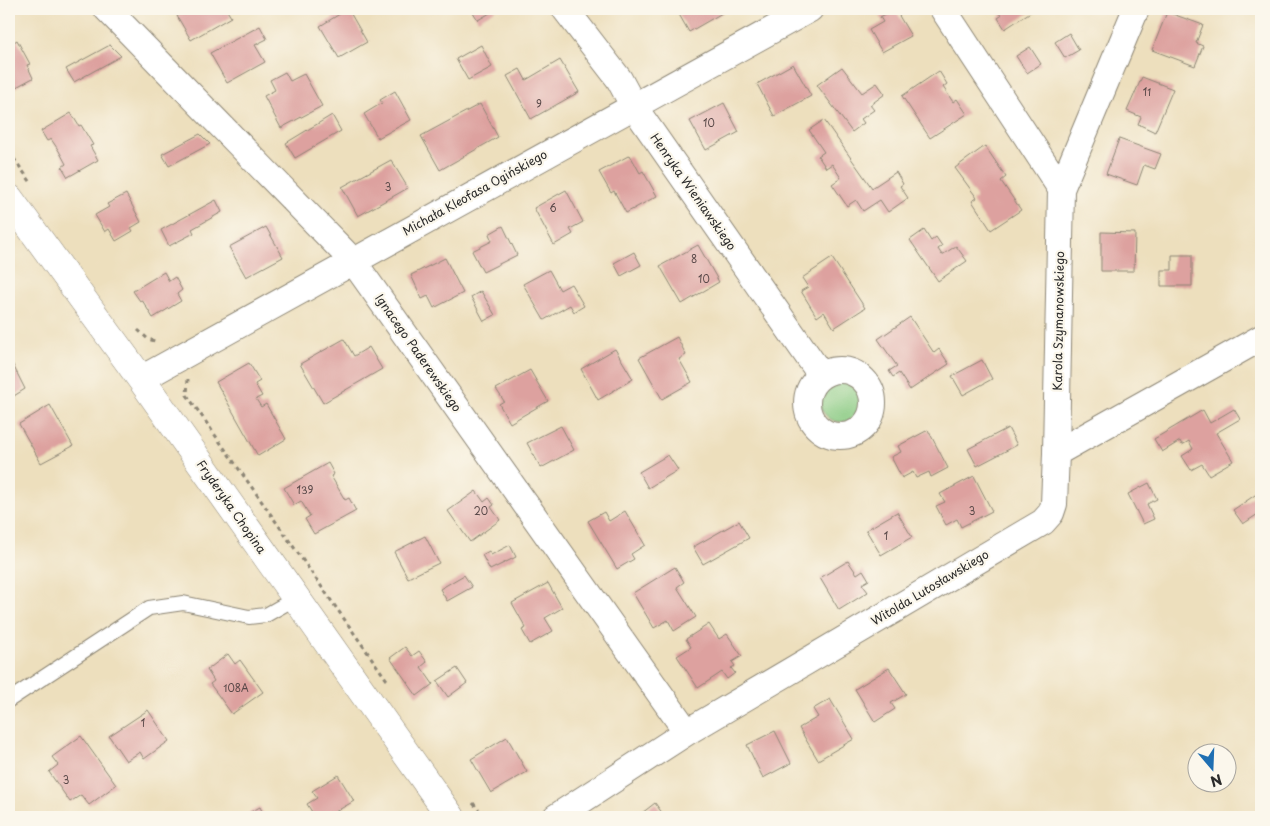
<svg xmlns="http://www.w3.org/2000/svg" width="1270" height="826" viewBox="0 0 1270 826" font-family="'Playpen Sans',sans-serif">
  <style>
    .green { fill: #88ca82; stroke: #5a7a56 }
    .building { fill: #dda19f }
    .lines { fill: none; stroke-linecap: round; stroke-linejoin: round }
    .lane-casing { stroke: #8c8574; stroke-width: 16 }
    .street-casing { stroke: #8c8574; stroke-width: 28 }
    .secondary-casing { stroke: #8c8574; stroke-width: 29 }
    .path { stroke: #8c8574; stroke-width: 3; stroke-dasharray: 4 4; stroke-linecap: butt }
    .lane { stroke: #fff; stroke-width: 14 }
    .street { stroke: #fff; stroke-width: 26 }
    .secondary { stroke: #fff; stroke-width: 28 }
    .labels { text-anchor: middle; stroke-width: 4.5; stroke-linejoin: round; paint-order: stroke }
    .number-label { font-size: 10px; fill: #584848 }
    .street-label { font-size: 12px; fill: #2b2b2b; stroke: #fbf7ec }
  </style>
  <rect width="100%" height="100%" fill="#fbf7ec"/>
  <filter id="ink" filterUnits="userSpaceOnUse"><feTurbulence type="fractalNoise" baseFrequency=".02" numOctaves="2"/><feDisplacementMap in="SourceGraphic" scale="10" xChannelSelector="R" yChannelSelector="G"/><feConvolveMatrix kernelMatrix="1 2 1 2 8 2 1 2 1" color-interpolation-filters="sRGB"/></filter>
  <filter id="wash" filterUnits="userSpaceOnUse"><feTurbulence type="fractalNoise" baseFrequency=".0096" numOctaves="4" result="noise"/><feDisplacementMap in="SourceGraphic" scale="20" xChannelSelector="R" yChannelSelector="G"/><feGaussianBlur stdDeviation="1.12" result="paint"/><feColorMatrix in="noise" values="0 0 0 0 0 0 0 0 0 0 0 0 0 0 0 0 0 1.4 0 .05"/><feComposite in="paint" operator="in"/></filter>
  <g filter="url(#wash)">
    <rect width="100%" height="100%" fill="#eddfbd"/>
    <!-- green -->
    <path class="green" d="M820 401a21 21 0 1 1 42 0a21 21 0 1 1-42 0Z"/>
    <g id="blocks">
      <!-- building -->
      <path class="building" d="M190,9H226L231,17L191,40L177,16Z
        M348,9L367,42L339,58L320,26Z
        M471,9H497L478,20Z
        M676,9H729L689,32Z
        M895,9L911,36L882,52L869,30L883,22L880,17Z
        M997,9H1035L1005,29L998,18L1001,16Z
        M1167,12L1203,25L1196,43L1203,46L1195,66L1152,50Z
        M260,26L267,39L255,45L265,62L227,83L210,53Z
        M9,33L14,42L17,40L30,64L27,65L33,78L9,91Z
        M1069,33L1079,50L1065,58L1055,42Z
        M110,45L121,56L74,82L66,69Z
        M481,45L492,67L468,80L456,59Z
        M1030,47L1041,64L1027,73L1016,56Z
        M560,60L579,92L531,119L507,76L520,69L526,80Z
        M793,64L811,96L774,116L757,84Z
        M842,67L862,93L877,83L885,94L870,105L874,110L861,119L864,123L852,132L817,85Z
        M939,71L947,84L943,87L953,102L957,99L967,114L930,138L902,96Z
        M285,72L290,81L304,74L322,106L281,128L264,96L275,90L270,80Z
        M1142,77L1173,89L1155,132L1138,124L1141,117L1127,111Z
        M395,91L411,120L378,138L364,114L382,103L380,100Z
        M724,103L739,132L706,150L690,121Z
        M480,104L498,137L440,170L421,136Z
        M71,113L79,126L81,125L93,145L90,146L98,160L68,177L62,167L66,164L59,151L51,139L47,141L41,131Z
        M332,115L341,131L295,158L286,143Z
        M824,120L872,188L896,172L903,184L900,186L908,198L888,212L880,200L863,211L856,200L847,206L832,184L841,178L832,164L826,168L818,156L824,152L809,130Z
        M200,134L210,144L169,166L162,154Z
        M1119,139L1161,154L1155,169L1144,165L1137,185L1106,174Z
        M985,146L1006,177L1001,181L1021,210L991,230L972,201L977,198L955,168Z
        M630,155L640,173L643,171L657,196L626,213L614,191L611,193L599,172Z
        M391,160L408,188L358,216L342,187Z
        M566,190L583,222L570,229L573,234L554,245L534,208Z
        M126,194L141,222L131,228L133,231L116,241L109,229L105,232L95,215L109,207L107,204Z
        M216,200L222,212L192,229L194,233L169,246L161,230Z
        M503,226L517,255L483,272L472,251L492,241L489,234Z
        M266,227L283,257L246,277L229,247Z
        M924,230L931,241L936,237L942,246L938,249L942,255L956,246L967,261L938,281L910,240Z
        M1101,232L1135,233L1134,271H1101Z
        M698,245L719,282L682,304L660,266Z
        M634,252L641,265L621,276L614,263Z
        M1172,255H1192V286H1161V270H1172Z
        M445,258L463,293L434,308L428,296L422,299L411,275Z
        M832,258L865,308L834,328L824,312L817,317L801,291L808,287L802,278Z
        M549,270L560,290L571,284L584,306L574,312L570,305L544,320L523,284Z
        M164,272L169,281L175,277L182,290L177,294L181,301L153,318L142,300L140,301L133,291Z
        M481,291L495,315L484,321L471,297Z
        M910,317L934,353L939,349L949,364L910,390L899,373L893,377L889,371L897,366L878,339Z
        M677,337L686,355L679,359L692,382L662,399L639,358Z
        M344,339L354,356L369,347L382,369L323,403L300,364Z
        M615,349L633,379L598,400L581,369Z
        M9,357L25,389L9,399Z
        M982,360L992,379L963,395L952,376Z
        M249,363L260,381L255,384L262,396L256,399L261,407L266,404L286,439L258,456L216,382Z
        M530,370L548,401L510,423L499,404L504,401L496,389Z
        M50,405L73,446L41,463L19,424Z
        M1234,409L1240,419L1216,433L1233,461L1209,475L1202,464L1191,470L1182,456L1193,449L1189,441L1182,445L1180,441L1162,452L1154,439L1203,410L1210,423Z
        M561,426L574,450L541,468L527,443Z
        M1008,428L1017,445L977,466L968,449Z
        M928,430L948,468L931,477L929,472L916,478L913,472L902,478L891,457L901,452L898,446Z
        M668,455L678,470L648,488L639,472Z
        M328,463L334,474L331,476L345,500L349,498L356,511L314,534L305,519L310,516L301,501L294,505L284,488Z
        M974,476L992,511L961,527L957,519L946,525L936,506L945,502L940,494Z
        M1149,483L1157,499L1147,504L1154,519L1143,524L1128,494Z
        M476,491L484,502L489,498L494,505L491,507L500,520L470,542L448,511Z
        M1261,491V512L1243,524L1233,510Z
        M625,511L645,545L631,554L634,559L617,569L588,521L604,512L609,521Z
        M897,512L912,537L881,555L866,530Z
        M739,521L749,538L703,564L693,547Z
        M425,536L439,563L408,578L394,552Z
        M510,545L516,557L490,570L482,555L489,551L491,555Z
        M848,561L857,574L863,570L869,580L862,584L868,592L839,610L820,578Z
        M675,567L684,582L677,587L696,617L674,631L668,620L654,628L633,593Z
        M464,575L472,587L447,601L440,589Z
        M548,583L562,608L545,618L553,631L530,644L522,630L526,628L512,603Z
        M709,624L719,639L727,634L742,656L732,662L735,666L731,668L735,673L727,679L722,672L698,688L677,656L691,647L686,639Z
        M405,647L412,656L419,651L427,662L421,667L433,684L417,696L390,658Z
        M228,654L235,664L240,660L263,692L232,714L210,684L214,681L207,670Z
        M457,668L467,683L448,697L437,681Z
        M889,668L906,694L891,703L895,709L875,722L855,689Z
        M830,699L854,739L818,760L799,728L818,717L813,709Z
        M148,710L169,741L144,759L140,752L126,761L109,736Z
        M775,731L791,763L763,778L747,745Z
        M81,736L116,785L89,805L81,795L70,802L49,772L58,765L52,757Z
        M507,737L527,772L491,793L471,759Z
        M338,775L354,801L330,815L332,817H302L312,812L307,804L317,798L312,791Z
        M655,803L665,817H636L646,810Z
        M260,807L265,817H246L245,815Z"/>
    </g>
  </g>
  <g filter="url(#ink)">
    <use href="#blocks" fill-opacity="0" stroke="#8c8574" stroke-width="1"/>
    <g class="lines">
      <defs>
        <path id="lane" d="M9,700L149,608L183,603L249,617L266,615L296,598"/>
        <path id="street" d="M107,9L353,261L687,732
          M565,9L619,79L634,107L821,375
          M943,9L1061,189L1056,453
          M1061,189L1136,9
          M807 403a33 33 0 1 1 66 0a33 33 0 1 1-66 0Z
          M141,379L810,9
          M556,817L687,732L1043,522L1051,513L1054,504L1056,453L1261,338"/>
        <path id="secondary" d="M9,198L141,379L451,817"/>
      </defs>
      <!-- lane casing -->
      <use href="#lane" class="lane-casing"/>
      <!-- street casing -->
      <use href="#street" class="street-casing"/>
      <!-- secondary casing -->
      <use href="#secondary" class="secondary-casing"/>
      <!-- path -->
      <path class="path" d="M9,152L32,184
        M138,330L148,339L158,342
        M188,379L187,395L389,683
        M473,803L481,813L490,817"/>
      <!-- lane -->
      <use href="#lane" class="lane"/>
      <!-- street -->
      <use href="#street" class="street"/>
      <!-- secondary -->
      <use href="#secondary" class="secondary"/>
    </g>
  </g>
  <g class="labels">
    <!-- number labels -->
    <g class="number-label">
      <text x="1147" y="96">11</text>
      <text x="539" y="108">9</text>
      <text x="709" y="127">10</text>
      <text x="388" y="191">3</text>
      <text x="553" y="212">6</text>
      <text x="694" y="263">8</text>
      <text x="704" y="283">10</text>
      <text x="305" y="494">139</text>
      <text x="481" y="515">20</text>
      <text x="972" y="515">3</text>
      <text x="886" y="540">1</text>
      <text x="236" y="692">108A</text>
      <text x="143" y="727">1</text>
      <text x="66" y="784">3</text>
    </g>
    <!-- street labels -->
    <g class="street-label">
      <text transform="translate(693 192) rotate(55)" y="4">Henryka Wieniawskiego</text>
      <text transform="translate(475 193) rotate(-29)" y="4">Michała Kleofasa Ogińskiego</text>
      <text transform="translate(1059 321) rotate(-89)" y="4">Karola Szymanowskiego</text>
      <text transform="translate(418 353) rotate(55)" y="4">Ignacego Paderewskiego</text>
      <text transform="translate(231 507) rotate(55)" y="4">Fryderyka Chopina</text>
      <text transform="translate(930 588) rotate(-31)" y="4">Witolda Lutosławskiego</text>
    </g>
  </g>
  <!-- margin -->
  <rect width="1270" height="826" fill="none" stroke="#fbf7ec" stroke-width="30"/>
  <!-- north arrow -->
  <g transform="translate(1212 768) rotate(161)"><circle r="24" fill="#fbf7ec" stroke="#a8a59f"/>
  <path d="M0-4L9 19L0 12L-9 19Z" fill="#1f6fb2"/>
  <text y="-8" font-size="14" font-weight="bold" text-anchor="middle" fill="#2b2b2b">N</text>
  </g>
</svg>
